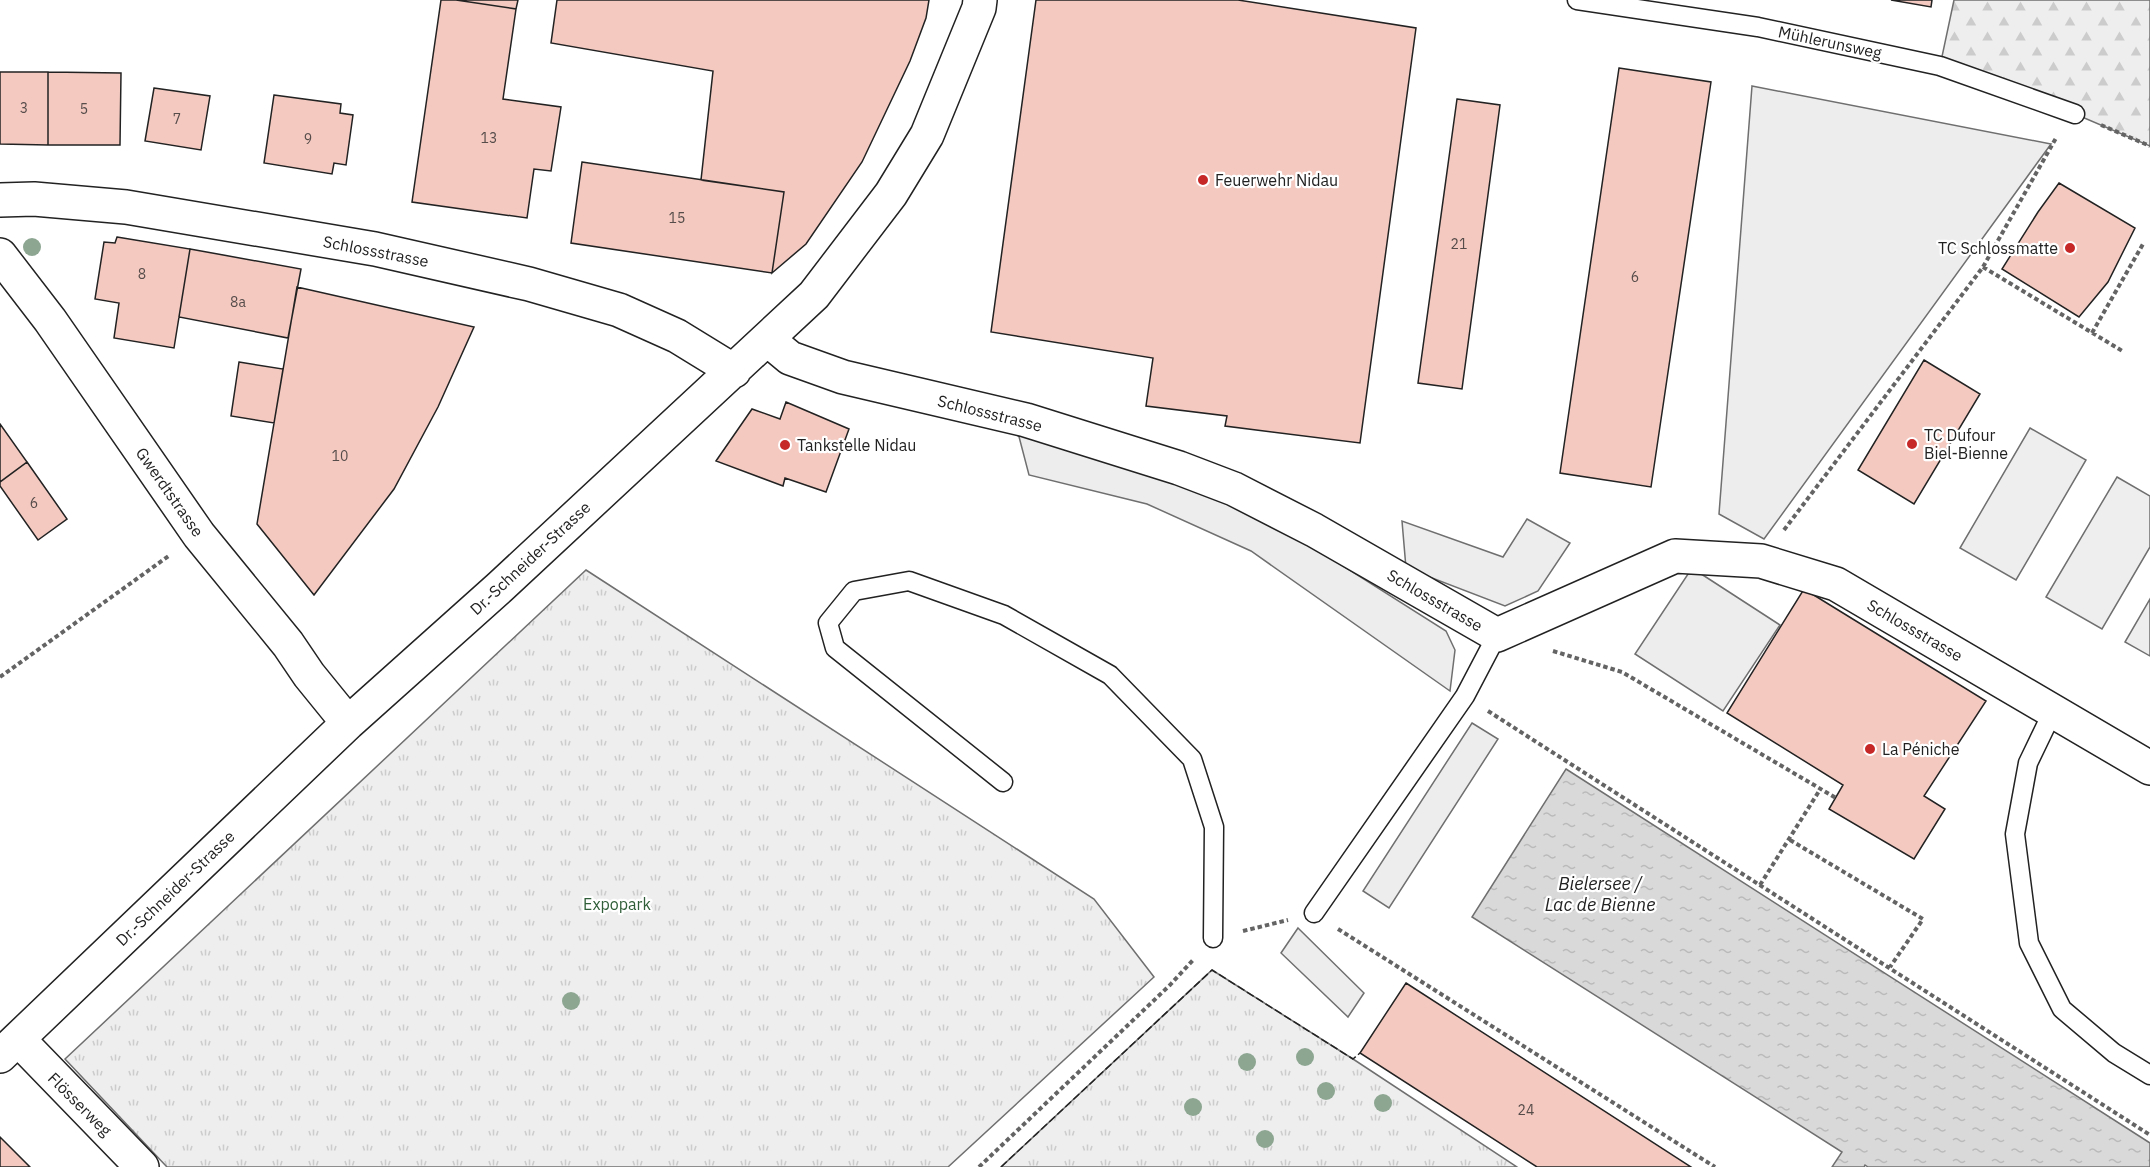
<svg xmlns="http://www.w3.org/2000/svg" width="2150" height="1167" viewBox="0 0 2150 1167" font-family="'IBM Plex Sans',sans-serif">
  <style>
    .grass { fill: url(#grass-tufts); stroke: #6f6f6f; stroke-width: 1.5 }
    .forest { fill: url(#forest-firs); stroke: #6f6f6f; stroke-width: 1.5 }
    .pitch { fill: #eee; stroke: #6f6f6f; stroke-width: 1.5 }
    .parking { fill: #ededed; stroke: #6f6f6f; stroke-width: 1.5 }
    .water { fill: url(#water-ripples); stroke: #6f6f6f; stroke-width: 1.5 }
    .building { fill: #f3c9c0; stroke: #222; stroke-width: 1.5 }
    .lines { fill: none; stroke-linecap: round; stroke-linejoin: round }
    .lane-casing { stroke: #222; stroke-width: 21 }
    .street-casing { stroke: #222; stroke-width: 36 }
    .path { stroke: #646464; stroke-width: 4; stroke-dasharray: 4.5 3; stroke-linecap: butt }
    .lane { stroke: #fff; stroke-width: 18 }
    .street { stroke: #fff; stroke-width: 33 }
    .fence { stroke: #222; stroke-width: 1.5; stroke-dasharray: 8 3; stroke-linecap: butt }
    .tree { fill: #8da692 }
    .poi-dot { fill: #c62828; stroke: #fff; stroke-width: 2 }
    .labels { text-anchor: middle; stroke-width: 4.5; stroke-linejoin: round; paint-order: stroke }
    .number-label { font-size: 14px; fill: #564c4a }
    .street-label { font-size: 16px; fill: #222; stroke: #fff }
    .poi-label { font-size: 16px; fill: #222; stroke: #fff; text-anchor: start }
    .park-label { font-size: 16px; fill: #2f5e38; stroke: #fff }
    .water-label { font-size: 18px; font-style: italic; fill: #222; stroke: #fff }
  </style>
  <defs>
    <pattern id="grass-tufts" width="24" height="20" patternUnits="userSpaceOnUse" patternTransform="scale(1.5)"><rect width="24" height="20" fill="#eee"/><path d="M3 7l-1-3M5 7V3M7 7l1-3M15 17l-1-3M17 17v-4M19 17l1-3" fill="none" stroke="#ccc"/></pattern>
    <pattern id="forest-firs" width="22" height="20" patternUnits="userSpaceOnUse" patternTransform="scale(1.5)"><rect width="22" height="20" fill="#eee"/><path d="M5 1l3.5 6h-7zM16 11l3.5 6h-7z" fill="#ccc"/></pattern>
    <pattern id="water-ripples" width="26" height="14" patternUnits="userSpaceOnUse" patternTransform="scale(1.5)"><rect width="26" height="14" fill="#d9d9d9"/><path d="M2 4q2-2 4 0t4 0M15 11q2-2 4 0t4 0" fill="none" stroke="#bababa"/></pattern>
  </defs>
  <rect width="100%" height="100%" fill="#fff"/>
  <!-- grass -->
  <path class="grass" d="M586,570L1094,899L1154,977L948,1167H167L65,1059Z
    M1212,970L1353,1059L1517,1167H1001Z"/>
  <!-- forest -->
  <path class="forest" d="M1954,0H2150V146L2075,114L1940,66Z"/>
  <!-- pitch -->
  <path class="pitch" d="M2030,428L2086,460L2016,580L1960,548Z
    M2117,477L2150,496V547L2102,629L2046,597Z
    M2150,599V656L2125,642Z"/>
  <!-- parking -->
  <path class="parking" d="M1752,86L2051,144L1764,539L1719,514Z
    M1017,429L1156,472L1266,517L1446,631L1455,650L1450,691L1251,551L1147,504L1029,475Z
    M1527,519L1570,543L1538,591L1505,606L1406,568L1402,521L1503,557Z
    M1692,568L1780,625L1723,711L1635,654Z
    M1472,723L1498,739L1389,908L1363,891Z
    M1298,928L1364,993L1348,1017L1281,953Z"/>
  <!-- water -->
  <path class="water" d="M1566,769L2150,1143V1167H1868L1865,1165L1864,1167H1832L1842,1152L1472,917Z"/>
  <!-- building -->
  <path class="building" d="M441,0H456L516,9L503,99L561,107L551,171L534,169L527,218L412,202Z
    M456,0H518L516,9Z
    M557,0H929L926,18L910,61L862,162L806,244L772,273L784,192L701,180L713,71L551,43Z
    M1036,0H1238L1416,28L1360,443L1225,426L1227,416L1146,406L1153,358L991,332Z
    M1891,0H1932L1931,7Z
    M1619,68L1711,82L1651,487L1560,473Z
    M0,72H48V145L0,144Z
    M48,72L121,73L120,145H48Z
    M154,88L210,96L201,150L145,141Z
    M274,95L341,104L340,113L353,115L346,165L334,163L332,174L264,163Z
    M1457,99L1500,105L1462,389L1418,383Z
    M582,162L784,192L772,273L571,243Z
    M2059,183L2135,228L2108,282L2079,317L2002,269L2038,212Z
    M117,237L190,249L174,348L114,338L119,303L95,299L104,242L115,243Z
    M190,249L301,269L288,338L179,317Z
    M297,287L474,327L438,407L394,489L314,595L257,524Z
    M1924,360L1980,394L1914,504L1858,470Z
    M239,362L283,369L274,423L231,416Z
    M786,402L849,429L826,492L785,478L783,486L716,461L752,409L780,419Z
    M0,424L27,462L0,482Z
    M27,462L67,519L38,540L0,486V482Z
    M1804,589L1986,701L1924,796L1945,809L1914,859L1829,809L1843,785L1727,713Z
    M1406,983L1691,1167H1537L1360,1053Z
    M0,1137L30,1167H0Z"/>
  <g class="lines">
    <defs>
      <path id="lane" d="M1577,0L1758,27L1940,66L2075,114
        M2053,711L2028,763L2015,834L2029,943L2062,1009L2114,1053L2150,1075
        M1003,782L835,648L828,623L854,591L909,581L1004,615L1110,675L1192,759L1214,827L1213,938
        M1314,913L1465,696L1497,635"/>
      <path id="street" d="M0,200L34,199L126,207L375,249L529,284L619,310L677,336L734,371
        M0,255L50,320L199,535L288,644L309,675L348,723
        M767,339L790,358L843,377L1026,420L1179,468L1234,489L1314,530L1497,635L1675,556L1761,561L1836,584L2150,768
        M18,1039L142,1167
        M0,1056L348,723L500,587L814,295L891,194L927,135L979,8L980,0"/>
    </defs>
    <!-- lane casing -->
    <use href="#lane" class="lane-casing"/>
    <!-- street casing -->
    <use href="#street" class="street-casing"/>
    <!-- path -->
    <path class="path" d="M2101,125L2150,146
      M1983,267L2124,352
      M2092,333L2143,244
      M1784,530L1983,267L2056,138
      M1553,651L1622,672L1836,798
      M0,677L170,555
      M1488,711L2150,1135
      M1790,840L1923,919L1890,967
      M1760,885L1821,788
      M1338,929L1715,1167
      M1243,931L1288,920
      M979,1167L1170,985L1194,959"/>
    <!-- lane -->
    <use href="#lane" class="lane"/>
    <!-- street -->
    <use href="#street" class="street"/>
    <!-- fence -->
    <path class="fence" d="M1001,1167L1212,970L1353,1059L1360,1053"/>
  </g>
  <!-- trees -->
  <g class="tree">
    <circle cx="32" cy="247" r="9"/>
    <circle cx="571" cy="1001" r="9"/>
    <circle cx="1305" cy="1057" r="9"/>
    <circle cx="1247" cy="1062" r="9"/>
    <circle cx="1326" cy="1091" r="9"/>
    <circle cx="1383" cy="1103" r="9"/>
    <circle cx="1193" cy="1107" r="9"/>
    <circle cx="1265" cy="1139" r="9"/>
  </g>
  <!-- markers -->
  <g class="poi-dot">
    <circle cx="1203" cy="180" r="6"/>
    <circle cx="2070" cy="248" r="6"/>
    <circle cx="1912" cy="444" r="6"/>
    <circle cx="785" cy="445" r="6"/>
    <circle cx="1870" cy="749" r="6"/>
  </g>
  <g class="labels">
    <!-- number labels -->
    <g class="number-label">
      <text x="24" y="113">3</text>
      <text x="84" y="114">5</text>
      <text x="177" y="124">7</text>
      <text x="489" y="143">13</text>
      <text x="308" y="144">9</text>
      <text x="677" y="223">15</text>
      <text x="1459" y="249">21</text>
      <text x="142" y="279">8</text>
      <text x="1635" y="282">6</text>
      <text x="238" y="307">8a</text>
      <text x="340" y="461">10</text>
      <text x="34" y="508">6</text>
      <text x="1526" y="1115">24</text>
    </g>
    <!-- street labels -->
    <g class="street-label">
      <text transform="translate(1830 42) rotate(12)" y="6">Mühlerunsweg</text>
      <text transform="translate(376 251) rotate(11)" y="6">Schlossstrasse</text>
      <text transform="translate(990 413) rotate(14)" y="6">Schlossstrasse</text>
      <text transform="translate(170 492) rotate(55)" y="6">Gwerdtstrasse</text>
      <text transform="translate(530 558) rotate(-43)" y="6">Dr.-Schneider-Strasse</text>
      <text transform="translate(1435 600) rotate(30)" y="6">Schlossstrasse</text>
      <text transform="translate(1915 630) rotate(30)" y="6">Schlossstrasse</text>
      <text transform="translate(175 888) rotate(-44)" y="6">Dr.-Schneider-Strasse</text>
      <text transform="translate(80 1104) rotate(45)" y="6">Flösserweg</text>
    </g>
    <!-- poi labels -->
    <g class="poi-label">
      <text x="1215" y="186">Feuerwehr Nidau</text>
      <text x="2058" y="254" text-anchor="end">TC Schlossmatte</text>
      <text x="1924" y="441">TC Dufour<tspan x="1924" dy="18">Biel-Bienne</tspan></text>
      <text x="797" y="451">Tankstelle Nidau</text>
      <text x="1882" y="755">La Péniche</text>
    </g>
    <!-- park labels -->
    <g class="park-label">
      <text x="617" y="910">Expopark</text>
    </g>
    <!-- water labels -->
    <g class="water-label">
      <text x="1600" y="890">Bielersee /<tspan x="1600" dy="21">Lac de Bienne</tspan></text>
    </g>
  </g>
</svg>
